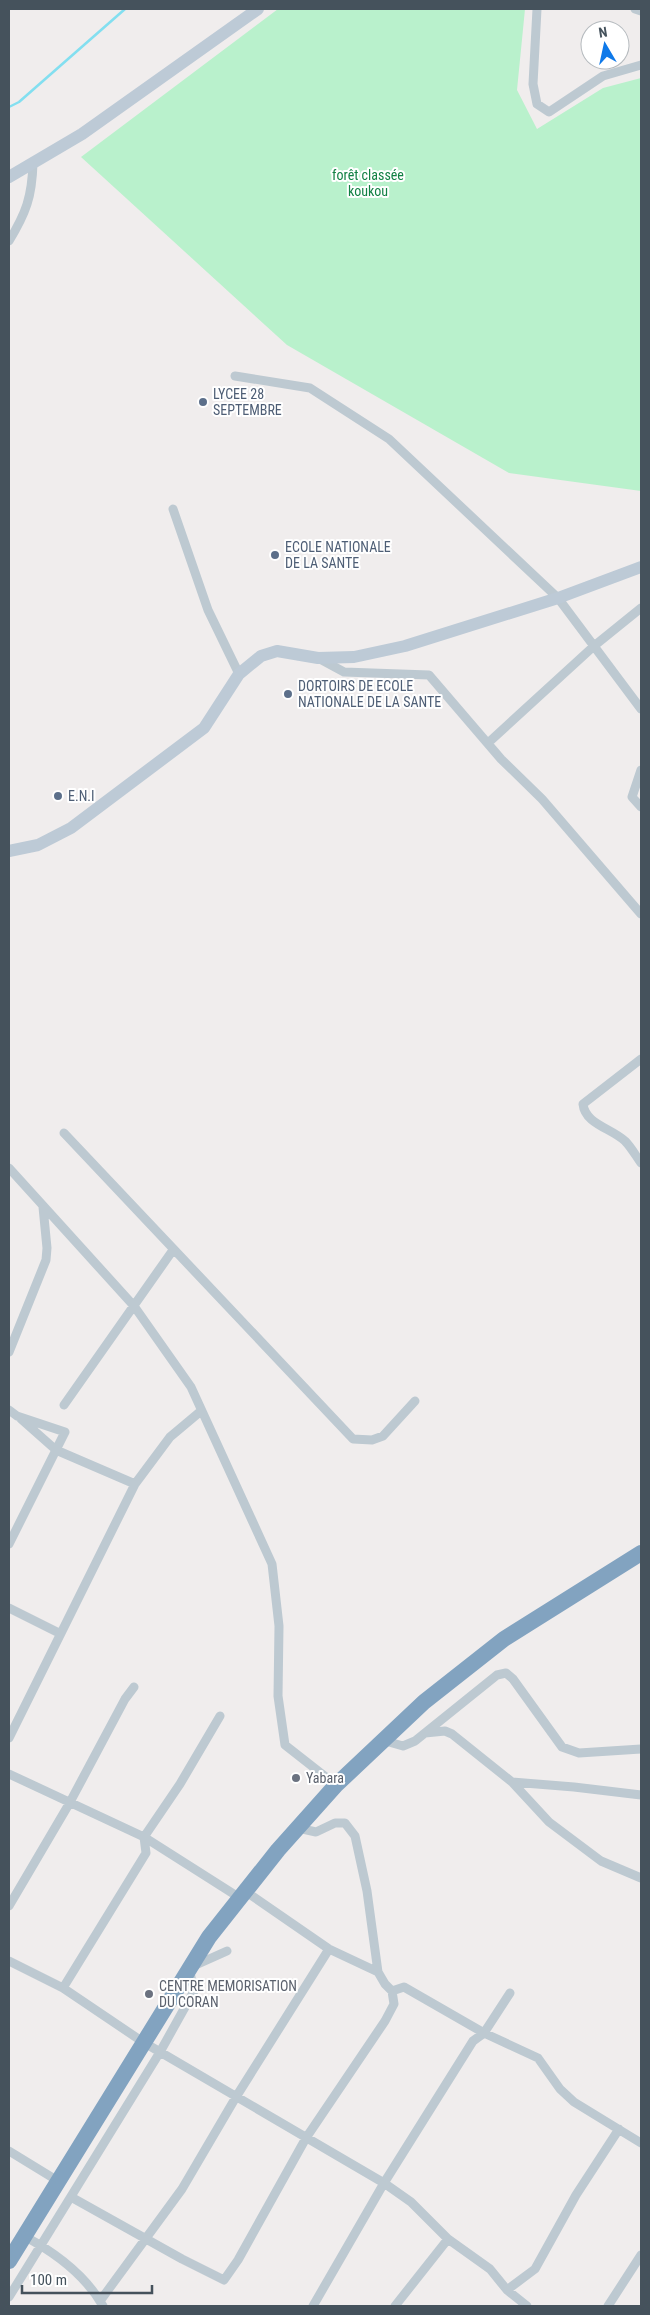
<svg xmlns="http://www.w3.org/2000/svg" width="650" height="2315" viewBox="0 0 650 2315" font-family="'Roboto Condensed',sans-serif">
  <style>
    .green { fill: #b9f1cc }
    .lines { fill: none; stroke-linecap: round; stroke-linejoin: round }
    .stream { stroke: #83dff0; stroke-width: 2.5 }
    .street { stroke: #bdc9d1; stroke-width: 9 }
    .secondary { stroke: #bdcad6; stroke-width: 12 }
    .highway { stroke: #82a3c0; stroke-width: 16 }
    .service-dot { fill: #5c6f8a; stroke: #fff; stroke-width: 2 }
    .worship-dot { fill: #6b7280; stroke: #fff; stroke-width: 2 }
    .labels { text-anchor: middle; stroke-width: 4; stroke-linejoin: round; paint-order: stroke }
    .park-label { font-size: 14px; fill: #128144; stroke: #fff }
    .service-label { font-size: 14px; fill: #4e5e75; stroke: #fff; text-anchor: start }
    .worship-label { font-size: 14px; fill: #5b616d; stroke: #fff; text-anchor: start }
  </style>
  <rect width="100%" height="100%" fill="#f0eded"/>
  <!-- green -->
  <path class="green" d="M278,9H525L517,90L537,129L603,88L641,78V491L509,473L287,345L81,157Z"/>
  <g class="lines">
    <!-- stream -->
    <path class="stream" d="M9,107L19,102L125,9"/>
    <!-- street -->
    <path class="street" d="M537,9L533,84L537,104L549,112L603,76L641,65
      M635,9L641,11
      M9,241C26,213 32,197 33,163
      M235,376L310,388L389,439L558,598L641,709
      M173,509L208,610L239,674
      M320,659L344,672L429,675L501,759L542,799L641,914
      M488,743L594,646L641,608
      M641,770L632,797L641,807
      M641,1059L583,1104C585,1124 611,1128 625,1141C631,1147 636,1156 641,1163
      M64,1133L353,1439L372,1440L383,1436L415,1401
      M9,1168L134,1306L191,1387L272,1564L279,1626L278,1696L285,1745L336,1785
      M9,1352L46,1260L47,1248L43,1207
      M64,1405L173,1250
      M9,1410L17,1416L65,1432L9,1544
      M21,1419L56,1450L135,1484
      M9,1608L59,1633
      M220,1716L180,1784L144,1837L240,1898
      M425,1733L445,1731L452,1734L512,1782L549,1822L601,1861L641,1878
      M9,1738L135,1484L170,1437L201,1411
      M382,1740L403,1746L415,1741L497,1675L506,1673L513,1679L562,1747L579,1753L641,1749
      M9,1774L144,1837L146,1853L63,1988
      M512,1782L574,1787L641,1795
      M298,1828L316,1832L335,1823H345L355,1836L367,1891L378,1972L385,1984L392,1991L404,1987L484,2033L538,2058L560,2089L574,2102L641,2143
      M245,1891L329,1949L378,1972
      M9,1906L69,1804L125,1699L134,1687
      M9,1961L63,1988L143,2042L384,2183L411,2202L448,2239L490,2269L507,2290L527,2306
      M9,2151L58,2181
      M71,2197L182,2259L224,2280L238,2260L306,2138L385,2021L394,2004L392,1991
      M24,2236C54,2252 86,2276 103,2306
      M507,2290L535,2269L576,2195L619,2129
      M9,2297L160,2052L194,1991L189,1968L227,1951
      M100,2301L182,2189L236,2097L329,1949
      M313,2306L384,2183L473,2041L484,2033L510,1993
      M395,2306L448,2239
      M608,2306L641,2255"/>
    <!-- secondary -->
    <path class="secondary" d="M9,177L82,134L258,9
      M9,851L38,845L71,828L204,728L239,674L261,656L277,651L318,658L354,657L405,646L558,598L641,567"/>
    <!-- highway -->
    <path class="highway" d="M9,2261L209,1937L278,1850L336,1785L424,1702L504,1639L641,1553"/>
  </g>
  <!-- markers -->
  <g class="service-dot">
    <circle cx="203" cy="402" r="5"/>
    <circle cx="275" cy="555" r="5"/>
    <circle cx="288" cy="694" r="5"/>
    <circle cx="58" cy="796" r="5"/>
  </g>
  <g class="worship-dot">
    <circle cx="296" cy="1778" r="5"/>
    <circle cx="149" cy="1994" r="5"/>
  </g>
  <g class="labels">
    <!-- park labels -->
    <g class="park-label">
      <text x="368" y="180">forêt classée<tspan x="368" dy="16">koukou</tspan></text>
    </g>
    <!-- service labels -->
    <g class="service-label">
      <text x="213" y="399">LYCEE 28<tspan x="213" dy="16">SEPTEMBRE</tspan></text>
      <text x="285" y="552">ECOLE NATIONALE<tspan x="285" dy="16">DE LA SANTE</tspan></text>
      <text x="298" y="691">DORTOIRS DE ECOLE<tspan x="298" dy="16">NATIONALE DE LA SANTE</tspan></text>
      <text x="68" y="801">E.N.I</text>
    </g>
    <!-- worship labels -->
    <g class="worship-label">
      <text x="306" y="1783">Yabara</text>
      <text x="159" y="1991">CENTRE MEMORISATION<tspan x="159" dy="16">DU CORAN</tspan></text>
    </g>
  </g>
  <!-- border -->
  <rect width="650" height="2315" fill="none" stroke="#45525c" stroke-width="20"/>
  <!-- north arrow -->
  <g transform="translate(605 45) rotate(351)"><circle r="24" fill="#ffffff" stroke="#b5babe"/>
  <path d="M0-4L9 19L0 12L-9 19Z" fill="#0f79e9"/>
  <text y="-8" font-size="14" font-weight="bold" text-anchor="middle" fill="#45525c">N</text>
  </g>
  <!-- scale -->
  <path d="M22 2285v8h130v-8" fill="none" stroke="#45525c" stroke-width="2.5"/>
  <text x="30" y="2285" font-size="15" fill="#45525c" stroke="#ffffff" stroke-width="4" paint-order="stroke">100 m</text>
</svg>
